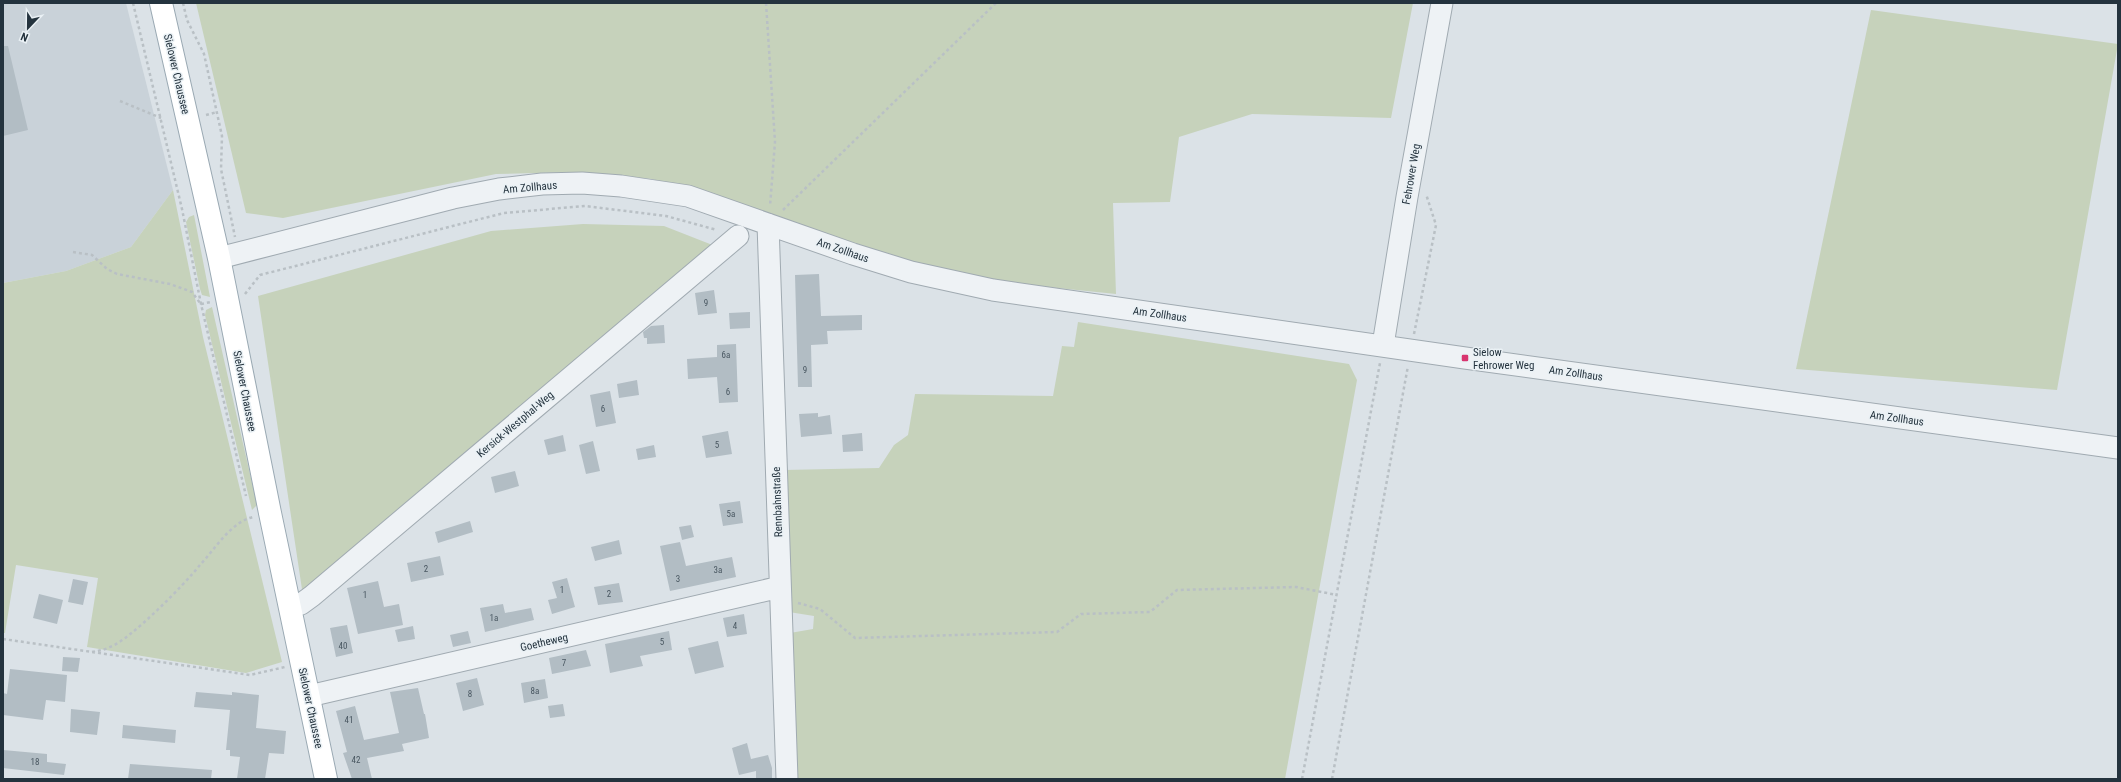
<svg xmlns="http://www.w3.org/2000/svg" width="2121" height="782" viewBox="0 0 2121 782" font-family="'Roboto Condensed',sans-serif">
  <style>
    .built { fill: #c9d2d9 }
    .green { fill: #c6d2bb }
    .building { fill: #b2bdc4 }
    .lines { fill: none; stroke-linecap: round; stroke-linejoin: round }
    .minor-casing { stroke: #a0aab1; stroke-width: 23 }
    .major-casing { stroke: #9aa9b3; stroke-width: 24 }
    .path { stroke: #b9c0c5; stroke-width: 2.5; stroke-dasharray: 3 3; stroke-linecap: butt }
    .minor { stroke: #eef2f5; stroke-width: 21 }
    .major { stroke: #fff; stroke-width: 22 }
    .poi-dot { fill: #d8346f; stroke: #eaf1f5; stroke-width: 1.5 }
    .labels { text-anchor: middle; stroke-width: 3; stroke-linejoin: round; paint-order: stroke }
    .number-label { font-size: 9px; fill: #485660 }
    .street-label { font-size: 11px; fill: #24333e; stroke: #eaf1f5 }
    .poi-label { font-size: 11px; fill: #24333e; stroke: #eaf1f5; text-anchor: start }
  </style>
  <rect width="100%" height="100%" fill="#dbe2e7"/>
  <!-- built -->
  <path class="built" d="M3,3H126L173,190L131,247L66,271L3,283Z"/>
  <!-- green -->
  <path class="green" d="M196,3H1413L1391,118L1252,114L1179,137L1170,202L1113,203L1116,294L981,280L875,253L775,217L652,179L575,172L496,174L283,218L246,213Z
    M1871,10L2118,44L2057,390L1796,369Z
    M173,190L203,337L282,662L246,673L87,647L98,578L16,565L5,633H3V283L66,271L131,247Z
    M194,215L210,297L202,295L200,289L186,222L189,217Z
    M583,224L664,226L715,246L303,596L258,296L491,231Z
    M212,307L257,505L252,510L205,315L206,310Z
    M1078,322L1349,364L1357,380L1285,779H796L790,633L813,629L814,616L789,612L784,470L879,468L894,445L908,435L915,394L1053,396L1062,346L1074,347Z"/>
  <!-- building -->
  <path class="building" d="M3,46H8L28,130L3,136Z
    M819,274L821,316L862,315V330L827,331L828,344L811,345L812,387H798L795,275Z
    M714,290L717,313L698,315L695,293Z
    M750,312V328L730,329L729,313Z
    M664,325L665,343L647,344V338H644L643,332L651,326Z
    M736,344L738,402L719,403L717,377L688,379L687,359L717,357V345Z
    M637,380L639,395L619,398L617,384Z
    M610,391L616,423L596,427L590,395Z
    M818,413V417L830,415L832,434L801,437L799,414Z
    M728,431L732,454L706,458L702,436Z
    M862,433L863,451L843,452L842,435Z
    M563,435L566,451L548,455L544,440Z
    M593,441L600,471L586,474L579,445Z
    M654,445L656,457L638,460L636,449Z
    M515,471L519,486L495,493L491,477Z
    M740,501L743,523L723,526L719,504Z
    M470,521L473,532L438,543L435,532Z
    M691,525L694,537L682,540L679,527Z
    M619,540L622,554L595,561L591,547Z
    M680,542L686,566L732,557L736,577L670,591L660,546Z
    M440,556L444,575L411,582L407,563Z
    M567,578L575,607L552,614L548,600L557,598L552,582Z
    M73,579L88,582L83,605L68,602Z
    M378,581L384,607L399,604L403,625L358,634L347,588Z
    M619,583L623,602L598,605L594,587Z
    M39,594L63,600L57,624L33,618Z
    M503,604L505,613L531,608L534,620L485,632L480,608Z
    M744,614L747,634L727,637L723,618Z
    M347,625L353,653L336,657L330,628Z
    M413,626L415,639L398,642L395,630Z
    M468,631L471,643L453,647L450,635Z
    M669,631L672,650L640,656L643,666L610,673L605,644Z
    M718,641L724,667L695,674L688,648Z
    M586,650L591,666L552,674L549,658Z
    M63,657L80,658L78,672L62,671Z
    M10,669L67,675L65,702L46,700L43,720L3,715V693L7,694Z
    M477,678L484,705L463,711L456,683Z
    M545,679L548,698L524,703L521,683Z
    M418,688L424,714H425L429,738L402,744L404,751L367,758L372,779H352L343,753L347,752L336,711L355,706L364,740L399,733L390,692Z
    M196,692L232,695V692L259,695L256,728L286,731L284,754L269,753L265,779H237L240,757L230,756V750H226L230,710L194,707Z
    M563,704L565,716L550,718L548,706Z
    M71,709L100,712L97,735L70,732Z
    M123,725L176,730L175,743L122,738Z
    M747,743L751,759L768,755L772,768V779H756V771L739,775L732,748Z
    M3,750L47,754V762L66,764L64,775L3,768Z
    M130,764L212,770L211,779H128Z"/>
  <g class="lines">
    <defs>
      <path id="minor" d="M768,224L787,779
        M219,258L453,198L499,189L542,184L582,183L621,186L688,196L853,254L911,272L993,290L1465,358L2118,448
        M1383,345L1407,197L1442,3
        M290,607L301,604L312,596L738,236
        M309,696L780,587"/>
      <path id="major" d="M161,3L219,258L270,513L326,779"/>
    </defs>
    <!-- minor casing -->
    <use href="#minor" class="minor-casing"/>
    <!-- major casing -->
    <use href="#major" class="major-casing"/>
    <!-- path -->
    <path class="path" d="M133,3L182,209L201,304L246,496
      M183,3L187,20L204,54L222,136L221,169L235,237
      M766,3L775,142L770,206
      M120,101L161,118
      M206,115L217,112
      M783,210L996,3
      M73,252L92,255L107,269L117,274L170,284L192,292L200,303
      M245,294L260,275L504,213L585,206L666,216L717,230
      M201,304L211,302
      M1414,334L1436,225L1426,194
      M798,603L820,609L855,638L1057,632L1081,614L1150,612L1177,590L1296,587L1337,595
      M3,639L250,675L285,667
      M92,652C98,651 104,650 110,647C130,640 185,584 200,565C215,549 231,522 253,517
      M1302,779L1380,363
      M1332,779L1408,366"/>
    <!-- minor -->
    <use href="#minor" class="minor"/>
    <!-- major -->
    <use href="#major" class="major"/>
  </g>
  <!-- markers -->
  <rect class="poi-dot" x="1461" y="354" width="8" height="8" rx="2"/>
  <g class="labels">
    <!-- number labels -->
    <g class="number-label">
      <text x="706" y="306">9</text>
      <text x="726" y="358">6a</text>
      <text x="805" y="373">9</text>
      <text x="728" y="395">6</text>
      <text x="603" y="412">6</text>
      <text x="717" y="448">5</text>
      <text x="731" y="517">5a</text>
      <text x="426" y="572">2</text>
      <text x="718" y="573">3a</text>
      <text x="678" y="582">3</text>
      <text x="562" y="593">1</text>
      <text x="609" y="597">2</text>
      <text x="365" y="598">1</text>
      <text x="494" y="621">1a</text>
      <text x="735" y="629">4</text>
      <text x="662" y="645">5</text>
      <text x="343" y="649">40</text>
      <text x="564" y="666">7</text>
      <text x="535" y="694">8a</text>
      <text x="470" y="697">8</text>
      <text x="349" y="723">41</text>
      <text x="356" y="763">42</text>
      <text x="35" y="765">18</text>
    </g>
    <!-- street labels -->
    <g class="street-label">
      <text transform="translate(177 74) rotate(77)" y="4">Sielower Chaussee</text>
      <text transform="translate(1411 174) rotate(-80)" y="4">Fehrower Weg</text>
      <text transform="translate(530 187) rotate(-5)" y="4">Am Zollhaus</text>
      <text transform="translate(843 250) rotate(19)" y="4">Am Zollhaus</text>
      <text transform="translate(1160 314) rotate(8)" y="4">Am Zollhaus</text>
      <text transform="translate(1576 373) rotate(8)" y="4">Am Zollhaus</text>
      <text transform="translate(245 391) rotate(79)" y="4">Sielower Chaussee</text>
      <text transform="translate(1897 418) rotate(8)" y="4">Am Zollhaus</text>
      <text transform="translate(515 424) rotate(-40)" y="4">Kersick-Westphal-Weg</text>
      <text transform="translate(777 502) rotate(-92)" y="4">Rennbahnstraße</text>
      <text transform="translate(544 642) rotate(-13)" y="4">Goetheweg</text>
      <text transform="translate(311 708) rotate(78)" y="4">Sielower Chaussee</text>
    </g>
    <!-- poi labels -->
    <g class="poi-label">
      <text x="1473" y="356">Sielow<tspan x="1473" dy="13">Fehrower Weg</tspan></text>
    </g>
  </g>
  <!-- border -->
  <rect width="2121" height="782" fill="none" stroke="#24333e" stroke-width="8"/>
  <!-- north arrow -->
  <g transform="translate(28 28) rotate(202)" stroke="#eaf1f5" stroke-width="3" paint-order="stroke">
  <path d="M0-3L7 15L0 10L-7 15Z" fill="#24333e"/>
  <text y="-6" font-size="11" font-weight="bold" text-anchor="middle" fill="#24333e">N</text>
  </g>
</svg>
